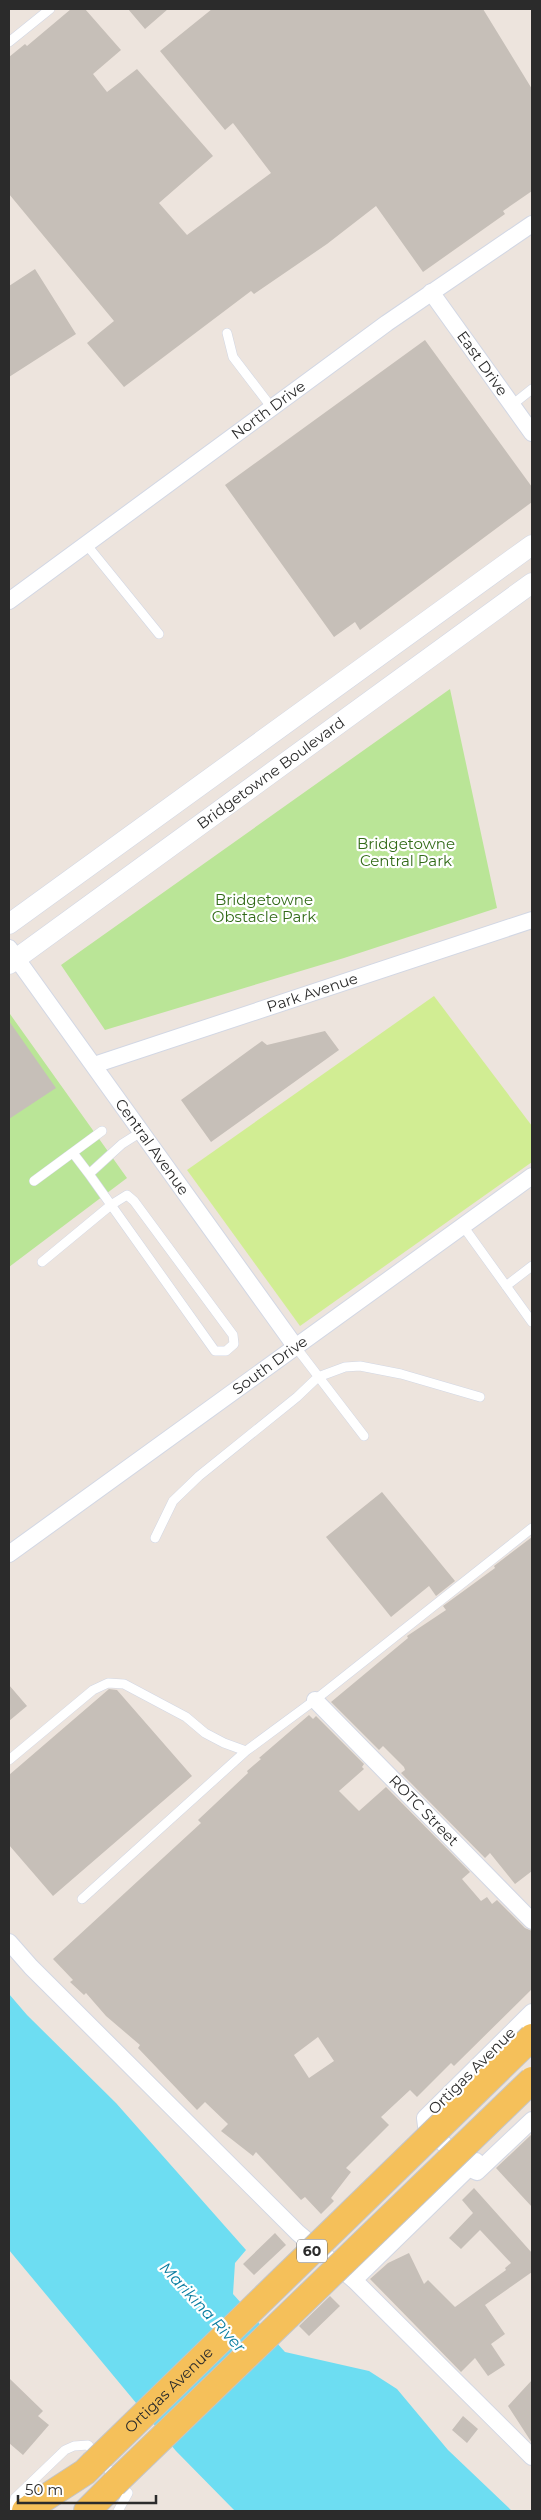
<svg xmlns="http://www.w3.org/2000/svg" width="541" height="2520" viewBox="0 0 541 2520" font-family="Montserrat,sans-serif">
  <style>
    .green { fill: #bae597 }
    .pitch { fill: #d1ed93 }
    .water { fill: #6dddf2 }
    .building { fill: #c6bfb8; fill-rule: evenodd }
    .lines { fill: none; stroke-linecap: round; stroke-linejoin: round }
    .service-casing { stroke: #d2d7e4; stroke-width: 10 }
    .minor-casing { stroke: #d2d7e4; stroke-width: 18 }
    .tertiary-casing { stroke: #d2d7e4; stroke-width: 21 }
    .primary-casing { stroke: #c4c4c4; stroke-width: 28 }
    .service { stroke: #fff; stroke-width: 9 }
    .minor { stroke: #fff; stroke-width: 16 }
    .tertiary { stroke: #fff; stroke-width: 20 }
    .primary { stroke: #f5c05a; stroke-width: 26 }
    .primary-bridge-casing { stroke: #c4c4c4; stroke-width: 28; stroke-linecap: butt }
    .primary-bridge { stroke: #f5c05a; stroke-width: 26 }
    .labels { text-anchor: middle; stroke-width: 4.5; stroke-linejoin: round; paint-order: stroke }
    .shield { fill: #fff; stroke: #6b6b6b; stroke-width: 1 }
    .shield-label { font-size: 14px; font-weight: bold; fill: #2b2b2b }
    .street-label { font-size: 15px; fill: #2b2b2b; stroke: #fff }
    .park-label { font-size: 15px; fill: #326b18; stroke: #fff }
    .water-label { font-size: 16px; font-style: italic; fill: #097da0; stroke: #fff }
  </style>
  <rect width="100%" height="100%" fill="#ede4dd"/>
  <!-- green -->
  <path class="green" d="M450,689L497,908L344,958L105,1030L61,965Z
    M10,1014L127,1178L9,1267V1015Z"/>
  <!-- pitch -->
  <path class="pitch" d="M434,996L532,1126V1162L300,1326L187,1170Z"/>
  <!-- water -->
  <path class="water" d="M9,1994L27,2015L116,2103L246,2250L235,2263L233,2294L285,2352L369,2371L397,2389L448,2450L512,2511H235L176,2451L9,2250Z"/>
  <!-- building -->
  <path class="building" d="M71,9H85L121,50L93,74L107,92L137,69L213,156L159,203L187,235L271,173L233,123L225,130L160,51L212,9H483L532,89V191L503,211L505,214L423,272L376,206L327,244L254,294L251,291L124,387L87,343L114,321L9,194V57L25,44L27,46Z
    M128,9H168L145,29Z
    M35,269L76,334L9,377V286Z
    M425,340L532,487V502L360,630L355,622L334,637L225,485Z
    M9,1021L56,1088L9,1119Z
    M325,1031L339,1050L211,1142L181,1100L262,1041L267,1045Z
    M382,1492L455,1581L436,1596L429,1586L391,1617L326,1537Z
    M532,1537V1871L515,1884L490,1853L485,1858L401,1773L405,1770L404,1767L383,1746L379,1750L331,1702L408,1638L407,1636L446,1610L443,1606L495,1568L494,1566Z
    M9,1685L27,1706L9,1721Z
    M109,1689L117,1690L192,1776L53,1896L9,1845V1775Z
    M309,1715L313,1719L316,1716L364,1764L362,1767L364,1769L339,1791L359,1811L386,1787L470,1872L462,1879L481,1901L487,1897L492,1904L497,1900L525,1928L532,1931V1989L454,2066L451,2063L417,2097L410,2090L381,2117L389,2125L346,2168L351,2172L331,2198L334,2201L321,2214L305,2197L301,2200L256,2152L253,2156L221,2131L228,2124L205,2102L197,2110L138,2048L140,2045L106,2016L86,1993L84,1995L70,1982L73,1980L53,1959L201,1823L198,1820L248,1773L247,1771L261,1759L259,1758ZM318,2037L334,2061L309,2078L294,2055Z
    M532,2134V2207L496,2168Z
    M474,2188L532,2253V2272L485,2305L505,2334L491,2344L505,2365L488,2376L475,2358L461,2372L370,2279L388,2263L409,2253L424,2284L428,2280L455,2307L506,2270L505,2268L511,2263L480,2230L461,2249L449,2238L473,2213L462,2200Z
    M275,2233L286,2245L254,2275L243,2264Z
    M330,2296L340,2306L309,2336L299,2326Z
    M9,2378L43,2411L38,2416L49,2425L23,2455L9,2443Z
    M532,2380V2443L508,2406Z
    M463,2416L478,2429L467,2443L452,2430Z"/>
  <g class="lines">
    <defs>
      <path id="service" d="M9,42L50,9
        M227,333L233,357L272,408
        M512,405L532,389
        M86,544L159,634
        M73,1153L89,1174
        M34,1181L102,1131
        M463,1226L532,1322
        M42,1262L111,1205L127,1195L134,1201L233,1335L234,1344L226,1351H215L89,1174L122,1144L141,1132
        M506,1286L532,1266
        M295,1346L364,1436
        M155,1538L173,1501L199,1476L297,1397L318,1377L345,1367L360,1366L401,1374L480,1397
        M9,1760L93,1690L108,1683L124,1684L186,1717L205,1733L224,1743L246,1751
        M82,1899L246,1751L315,1700L532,1528
        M12,2511L15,2498L65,2450L74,2446L88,2445L128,2493L118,2511"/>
      <g id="minor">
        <path id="s1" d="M431,292L532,433"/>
        <path id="s2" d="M9,601L387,323L532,224"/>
        <path id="s3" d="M9,948L295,1346"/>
        <path id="s4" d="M94,1065L532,920"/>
        <path id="s5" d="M9,1554L532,1176"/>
        <path id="s6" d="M315,1700L532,1921"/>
        <path d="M9,1942L31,1967L298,2233L354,2280L532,2457"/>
        <path d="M532,2012L425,2118L426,2126L468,2168L477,2172L532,2120"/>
        <path d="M354,2280L476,2161"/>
      </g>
      <g id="tertiary">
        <path d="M9,924L532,545"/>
        <path id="s7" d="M9,964L532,583"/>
      </g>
      <path id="primary" d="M25,2511L85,2472L93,2464
        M87,2511L114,2484"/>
    </defs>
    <!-- service casing -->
    <use href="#service" class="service-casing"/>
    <!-- minor casing -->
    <use href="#minor" class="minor-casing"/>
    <!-- tertiary casing -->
    <use href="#tertiary" class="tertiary-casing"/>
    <!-- primary casing -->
    <use href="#primary" class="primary-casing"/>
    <!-- service -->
    <use href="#service" class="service"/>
    <!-- minor -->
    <use href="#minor" class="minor"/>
    <!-- tertiary -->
    <use href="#tertiary" class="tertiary"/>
    <!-- primary -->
    <use href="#primary" class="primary"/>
    <defs>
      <g id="primary-bridge">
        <path id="s8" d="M93,2464L532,2037"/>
        <path d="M114,2484L532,2080"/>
      </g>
    </defs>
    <!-- primary-bridge casing -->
    <use href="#primary-bridge" class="primary-bridge-casing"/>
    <!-- primary-bridge -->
    <use href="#primary-bridge" class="primary-bridge"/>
  </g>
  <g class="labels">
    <!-- shield labels -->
    <rect class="shield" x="297" y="2239.5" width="30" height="23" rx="4"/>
    <g class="shield-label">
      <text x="312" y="2256">60</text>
    </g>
    <!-- street labels -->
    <g class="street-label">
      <text dy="5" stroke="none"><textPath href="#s1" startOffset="88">East Drive</textPath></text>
      <text dy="5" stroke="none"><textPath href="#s2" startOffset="322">North Drive</textPath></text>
      <text dy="5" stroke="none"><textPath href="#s7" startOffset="324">Bridgetowne Boulevard</textPath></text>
      <text dy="5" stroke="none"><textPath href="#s4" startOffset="230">Park Avenue</textPath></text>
      <text dy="5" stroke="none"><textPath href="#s3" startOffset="245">Central Avenue</textPath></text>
      <text dy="5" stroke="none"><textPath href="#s5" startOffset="322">South Drive</textPath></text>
      <text dy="5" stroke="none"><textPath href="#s6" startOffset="155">ROTC Street</textPath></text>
      <text transform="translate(472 2071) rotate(-45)" y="5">Ortigas Avenue</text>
      <text dy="5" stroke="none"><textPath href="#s8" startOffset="106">Ortigas Avenue</textPath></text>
    </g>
    <!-- park labels -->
    <g class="park-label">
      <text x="406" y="849">Bridgetowne<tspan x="406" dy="17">Central Park</tspan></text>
      <text x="264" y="905">Bridgetowne<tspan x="264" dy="17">Obstacle Park</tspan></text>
    </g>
    <!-- water labels -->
    <g class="water-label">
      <text transform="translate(203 2307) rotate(47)" y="6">Marikina River</text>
    </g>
  </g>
  <!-- border -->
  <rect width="541" height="2520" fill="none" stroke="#2b2b2b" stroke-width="20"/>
  <!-- scale -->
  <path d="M18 2495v8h138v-8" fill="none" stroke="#2b2b2b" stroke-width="2.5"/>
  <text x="25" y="2495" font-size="15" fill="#2b2b2b" stroke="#ffffff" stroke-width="4" paint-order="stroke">50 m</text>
</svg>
